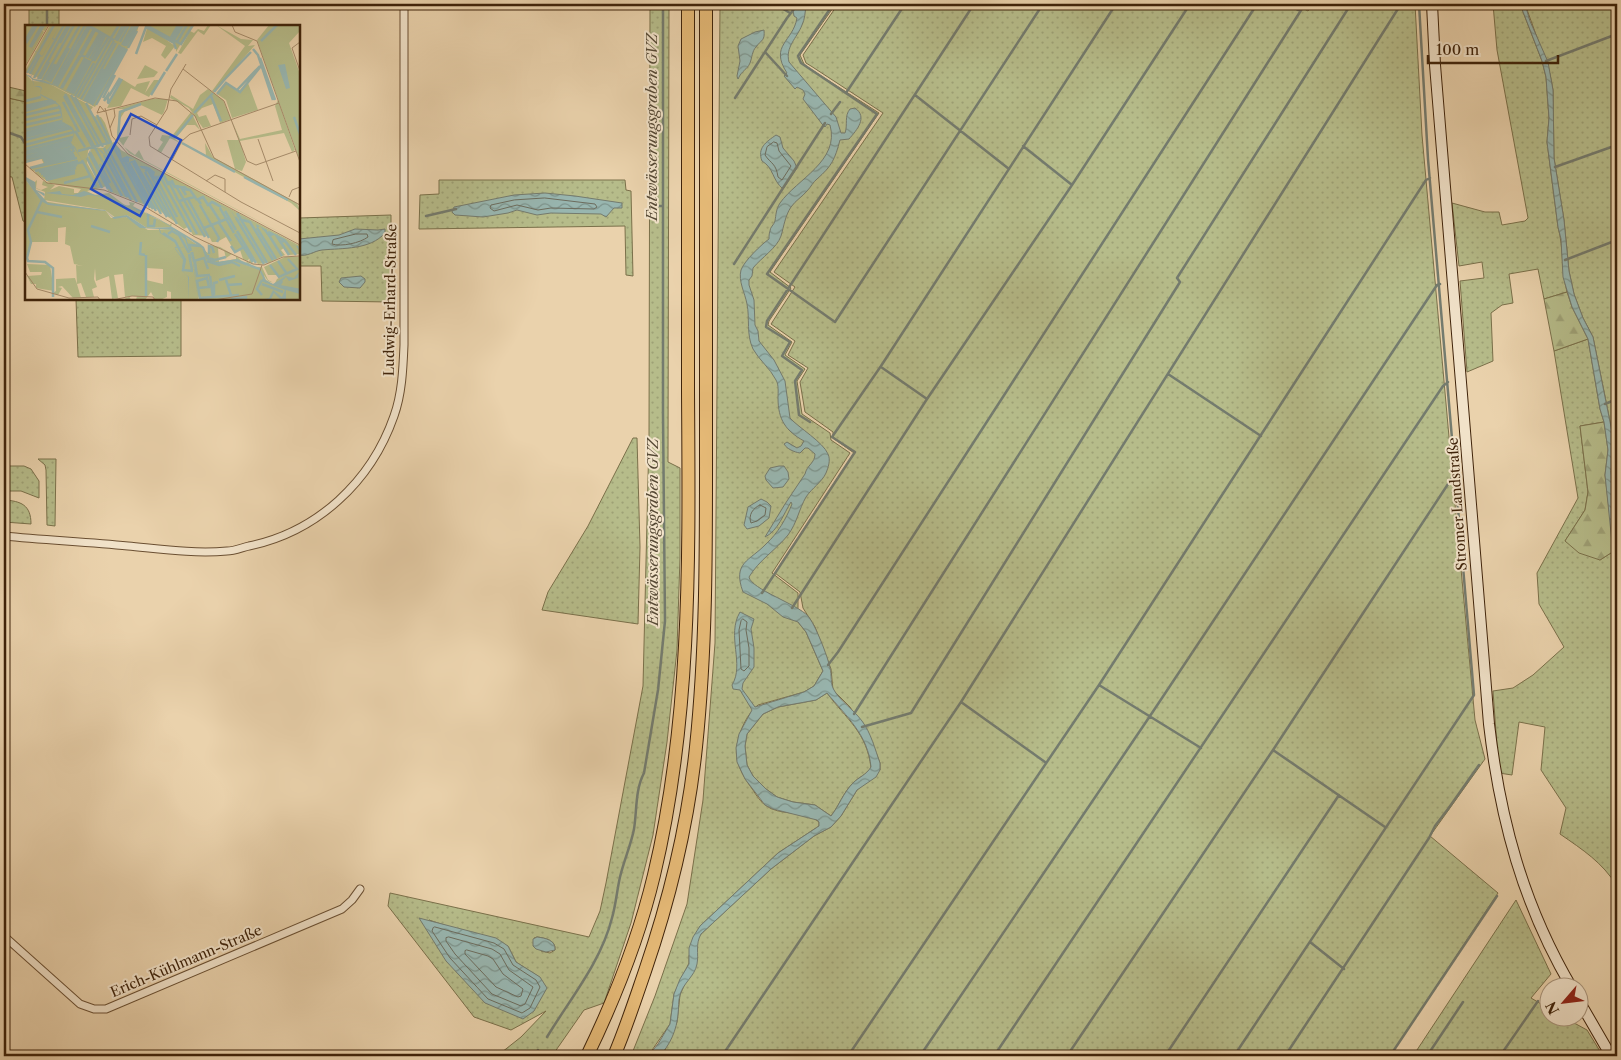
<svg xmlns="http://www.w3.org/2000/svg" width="1621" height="1060" viewBox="0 0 1621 1060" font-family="'Libre Caslon Text',serif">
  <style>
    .green { fill: url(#green-dots); stroke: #7a704a; fill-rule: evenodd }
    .forest { fill: url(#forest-firs); stroke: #7a704a }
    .water { fill: url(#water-waves); stroke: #747b6e; fill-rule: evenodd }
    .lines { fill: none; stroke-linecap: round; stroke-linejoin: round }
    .shore { stroke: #6c6c5d; stroke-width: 1 }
    .stream { stroke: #747b6e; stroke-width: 2.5 }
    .minor-casing { stroke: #6a4f32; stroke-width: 9 }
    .secondary-casing { stroke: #3f230a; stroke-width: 12 }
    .motorway-casing { stroke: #3f230a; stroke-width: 14 }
    .minor { stroke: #f1e2c9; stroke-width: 7 }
    .secondary { stroke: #f1e2c9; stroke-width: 10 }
    .motorway { stroke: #e5b976; stroke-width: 12 }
    .labels { text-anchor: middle; stroke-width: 4; stroke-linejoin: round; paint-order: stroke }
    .street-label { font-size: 14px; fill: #3f230a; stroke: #f1e2c9 }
    .water-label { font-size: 15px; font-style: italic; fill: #554834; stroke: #f1e2c9 }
    .inset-river { fill: none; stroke: #98b6b0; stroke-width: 2.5 }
    .inset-road { fill: none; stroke: #a68c6b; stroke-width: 1 }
    .view { fill: #1d4ed8; fill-opacity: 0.15; stroke: #1d4ed8; stroke-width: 2.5 }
    .inset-edge { fill: none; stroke: #3f230a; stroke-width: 2.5 }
  </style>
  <defs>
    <pattern id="green-dots" width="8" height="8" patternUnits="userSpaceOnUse" patternTransform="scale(1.25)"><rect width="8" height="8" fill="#b6bc8a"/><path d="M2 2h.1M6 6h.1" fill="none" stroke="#9ea176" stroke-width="1.8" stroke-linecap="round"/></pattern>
    <pattern id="forest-firs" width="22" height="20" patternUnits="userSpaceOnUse" patternTransform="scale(1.25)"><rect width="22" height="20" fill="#b6bc8a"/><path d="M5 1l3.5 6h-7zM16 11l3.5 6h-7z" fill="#9ea176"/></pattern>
    <pattern id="water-waves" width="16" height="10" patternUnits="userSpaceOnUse" patternTransform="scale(1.25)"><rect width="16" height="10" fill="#98b6b0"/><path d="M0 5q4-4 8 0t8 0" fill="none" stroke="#7d948d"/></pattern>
  </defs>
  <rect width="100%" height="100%" fill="#ead2ac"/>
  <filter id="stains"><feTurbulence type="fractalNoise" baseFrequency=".004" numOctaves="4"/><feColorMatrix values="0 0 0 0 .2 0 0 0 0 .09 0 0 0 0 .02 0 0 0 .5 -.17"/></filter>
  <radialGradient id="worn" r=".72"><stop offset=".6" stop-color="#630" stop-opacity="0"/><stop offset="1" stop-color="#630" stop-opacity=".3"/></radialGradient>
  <!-- green -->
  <path class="green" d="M29,4H59V26H29Z
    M650,4H669L668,462L680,468V557L677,650L667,742L653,835L631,923L604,1003L584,1010L552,1056H497L521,1037L546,1011L511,1030L474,1017L388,906L390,893L589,937L600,911L606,883L643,686L649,438ZM429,920L508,946L516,962L539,977ZM537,937C545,938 556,940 555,950L550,953L541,951L534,938Z
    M720,4H833L835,5L800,55L804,64L809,68L879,113L770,272L791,288L769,321L768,325L792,342L785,355L805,369L797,381L802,414L830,433L831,440L850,453L772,573L798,593V622L806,632L823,671L814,686L804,692L758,705C744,716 732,746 738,763C741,773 747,782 753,790C756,795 761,802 765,805C780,817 805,809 819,822V826L778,853L700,926L689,956V963L674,994L670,1024L648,1056H631L655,996L687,904L703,800L715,643Z
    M838,4H1295L1308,11L1313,4H1415L1422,135L1455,504L1475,720L1485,759L1430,836L1498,893L1390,1056H659L665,1050L677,1022L680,995L686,981L691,976L696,942L701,934L771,869L814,836L831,827L841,816L857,790L880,770V763L870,737L850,707L833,690L831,669L815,627L803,608L800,592L775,573L854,453L833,438V432L805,412L800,382L808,368L788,355L795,341L771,324L795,287L774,272L883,113L811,66L806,63L803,55Z
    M1493,4H1520L1542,61L1546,77L1549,118L1547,142L1558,227C1564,249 1561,270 1567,292L1544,299L1538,269L1509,274L1513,303L1502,305L1491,313L1493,361L1467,372L1460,281L1484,278L1482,262L1459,266L1452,203L1485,212H1499L1502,225L1525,221L1528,218L1497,50Z
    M1525,4H1617V529L1611,471L1616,462V452L1607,406L1593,337L1583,318L1574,294L1569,271L1564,220L1554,158L1553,90L1550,74Z
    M4,97L26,102V222L23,221L12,177L4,176Z
    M439,180H625L626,190L631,191L633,276L626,275L625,226L419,229L420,195L439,194Z
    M391,215V302L322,301L321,266H299V218Z
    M76,299H181V356L78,357Z
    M1588,339L1600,409L1604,422L1580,426L1588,492L1585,510L1565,541L1600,560L1614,551L1617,591V886C1602,862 1583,850 1560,834L1566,808L1541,770L1545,727L1519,722L1512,775L1499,773L1493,691L1513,688L1533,675L1564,647L1539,604L1537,573L1578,498L1554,351Z
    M633,438H637L640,547L638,624L542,610L548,592L588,526Z
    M38,459H56L55,526L47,525L46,470L45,465Z
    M4,466H24L31,469L39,481V498L21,491H4Z
    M4,500C21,501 31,505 31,524L4,522Z
    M827,693C846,719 867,732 871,768C866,775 859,777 853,783C843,793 839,806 831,816L815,805L793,802L777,797L766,789L753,776L747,765L745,746L747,734L763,714L778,707L816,700Z
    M1516,900L1551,974L1531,998L1548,1008V1018H1565L1587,1030L1603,1056H1413Z"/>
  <!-- forest -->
  <path class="forest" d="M4,86L26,91V102L4,97Z
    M1567,292L1572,307L1588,339L1554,351L1544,299Z
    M1604,422L1608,450L1605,475L1614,551L1600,560L1579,553L1565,541L1585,510L1588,492L1580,426Z"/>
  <!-- water -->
  <path class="water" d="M792,4H806V6C805,12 805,19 802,25C797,38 785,47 789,62L836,117L841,133H845C848,125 844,116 850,109L855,108C868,117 857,130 849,139L840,140C835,159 832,166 817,179C813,182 811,187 807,191C802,197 796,200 791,207C785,216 784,226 781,236C777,248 761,258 753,268L752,276L749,280V285L754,300L755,325L758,331L759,341L774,360L785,381L790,418C799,428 823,442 828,454C831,460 828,468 826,473C822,482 812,488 806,497C799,509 797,523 788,535C776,550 759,560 749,577C751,589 797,604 808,616C815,624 828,657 830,668C832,675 830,684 834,690C840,701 854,710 862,721C871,733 875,749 880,763V770L876,777L857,790L841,816L831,827L814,836L771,869L701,934C695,945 699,953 697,964C695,976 683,983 680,995C678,1001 679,1008 678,1014C677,1029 670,1046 659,1056H648L658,1044L670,1024L674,994L680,979L689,964V948L693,937L700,926L778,853L819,826V822L817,820L773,809L765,805L745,779L737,762L736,748L739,734L752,710L740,690L733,689L732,685C745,664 726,636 740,612L754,619L751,629L754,648V667L743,683L742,689L755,707L804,692L814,686L823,671L806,632L798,622L783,617L767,604L743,592C732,562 750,561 766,544C778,533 786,519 792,504L791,502C784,513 778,531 765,537L785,504L805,474C807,465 815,463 815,454L808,448H805L800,453C794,452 787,449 784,444L787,442L797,448L801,446L804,441C786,431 778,420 778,398C778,392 779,385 776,380C770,368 759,360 753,349C746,334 750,319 747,304C745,293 738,281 741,270C744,261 762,244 769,239C769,236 769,234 770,231C770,227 774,225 775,221C776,215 776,209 780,203C797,179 840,161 830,125L827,124L825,127L822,124L803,99L805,94L803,90L797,87L795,89L784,76L787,73C769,45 793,42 797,18L794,16ZM827,693C847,717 868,735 871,767C866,775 859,777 853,783C843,793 839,806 831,816L815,805L793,802L777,797L766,789L753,776L747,765L745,746L747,734L763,714L778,707L816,700Z
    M1520,4H1525L1530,21L1548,62L1553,90L1554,158L1564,220L1569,271L1574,294L1583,318L1593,337L1616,452V462L1611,471L1617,529V591L1605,475L1608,450L1604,422L1600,409L1588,339L1572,307L1563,277L1561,239L1558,227L1547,142L1549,118L1546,77L1542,61Z
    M764,30C765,41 762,39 756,47C752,51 752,58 750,63C747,70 742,70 738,79L737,76L740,61L738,46L741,39L755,32Z
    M776,135L780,137L783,148L794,161L797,168L783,189C772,180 774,168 762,161C757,148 766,142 776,135Z
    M545,193L575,196L622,203V208H614L606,217L601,214L551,213L537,215L517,210L508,213L483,217L455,215L452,212L454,207L514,195Z
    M355,229L378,230L385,229V233C370,250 343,248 322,250C314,251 307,257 299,255V239L339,235Z
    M361,276L365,279V282L360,288L344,287L339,282L341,278Z
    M779,466H784L788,472L789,479L783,487L773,488L766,480L765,476L770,468Z
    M761,499L767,502L771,506L769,518L759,526L747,529L744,525L748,507Z
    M419,918L496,938L508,946L516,962L540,977L547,988L534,1011L523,1019L485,1003L446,961Z
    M537,937C545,938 556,940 555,950L546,952L536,949L533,946V939Z"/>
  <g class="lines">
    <!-- shore -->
    <path class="shore" d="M774,142L777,143L779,151L791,166L782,180L778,177C776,163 771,164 765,155L767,147Z
      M545,198L595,204L597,207L594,209L551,208L538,210L517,205L494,211L490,208L491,205L514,200Z
      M356,234H367L368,237C360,243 341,247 332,244L333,240Z
      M760,505L766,508L765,515L757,521L751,523C748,515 753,508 760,505Z
      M743,619L747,622L746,630L749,648V666L744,671L741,669L739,630L741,621Z
      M435,927L494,943L504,949L513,965L536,980L540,987L530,1008L522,1013L488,999L450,958L432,931L433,928Z
      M449,937L492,949L500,954L509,970L533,987L525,1004L521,1006L492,994L455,954L446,941V938Z
      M467,950L488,956L493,959L503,974L523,989L521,996L518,997L496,987L465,954V951Z"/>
    <!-- stream -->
    <path class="stream" d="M47,4V26
      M775,4L790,13
      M830,4L832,6L798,56L801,63L877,114L767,274L835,322L1043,4
      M1287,4L1300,11
      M765,52L787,76
      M1546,61L1617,34
      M846,93L905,4
      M915,95L1009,169
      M735,98L787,18L798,4
      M831,114L840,102
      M4,131L21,137L26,145
      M1023,146L1072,185
      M1555,167L1617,145
      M655,206H663
      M426,216L456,209
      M1565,260L1617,240
      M734,264L825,123
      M881,367L927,399
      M1168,374L1261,436
      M1605,404L1617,399
      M810,422L799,415L795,381L802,370L782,356L790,342L766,327L767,321L974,4
      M762,593L855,452L832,437L881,366L1116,4
      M792,608L927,399L1072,185L1190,4
      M828,665L838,652L1257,4
      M1099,685L1201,748
      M961,702L1045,762
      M854,714L1305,4
      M862,727L911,713L1180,282L1177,278L1351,4
      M1273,750L1385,827
      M1310,942L1344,969
      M547,1037C570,999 601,962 612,918C616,904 617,890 620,877C624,860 631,845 634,829C637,811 635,790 644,773L658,690L665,621L663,413V4
      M533,1056L538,1050
      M722,1056L961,702L1401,4
      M848,1056L1099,685L1426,180L1430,178
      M920,1056L1150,716L1437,285L1440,284
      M994,1056L1443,386L1448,382
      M1067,1056L1273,750L1452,478L1456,474
      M1165,1056L1339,795
      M1234,1056L1474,695L1428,159L1419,4
      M1285,1056L1429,838L1435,826L1448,809L1479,765
      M1390,1056L1497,896
      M1427,1056L1463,1002
      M1500,1056L1538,1001"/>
    <defs>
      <path id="minor" d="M4,536C45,540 87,542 128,546C160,549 194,554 227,551C234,551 241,548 249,546C317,532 371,482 394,416C402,394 403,369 404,345V4
        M4,936L80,1004L94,1009H106L342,909L352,900L360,889"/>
      <path id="secondary" d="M1432,4L1435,65L1489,724C1500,819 1523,905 1572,988
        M1578,999L1611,1056"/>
      <path id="motorway" d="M587,1056C615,998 639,938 654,875C692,716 689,552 688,390C687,261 687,132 688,4
        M614,1056C626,1028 635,1000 645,971C670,898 688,824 696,747C707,642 706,537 706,432C707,289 707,146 706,4"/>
    </defs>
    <!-- minor casing -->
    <use href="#minor" class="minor-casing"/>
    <!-- secondary casing -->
    <use href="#secondary" class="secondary-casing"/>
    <!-- motorway casing -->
    <use href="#motorway" class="motorway-casing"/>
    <!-- minor -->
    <use href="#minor" class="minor"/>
    <!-- secondary -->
    <use href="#secondary" class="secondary"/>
    <!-- motorway -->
    <use href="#motorway" class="motorway"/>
  </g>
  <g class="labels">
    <!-- street labels -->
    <g class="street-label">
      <text transform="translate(390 300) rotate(-89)" y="5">Ludwig-Erhard-Straße</text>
      <text transform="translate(1457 504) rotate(-94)" y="5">Stromer Landstraße</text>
      <text transform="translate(186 961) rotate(-23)" y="5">Erich-Kühlmann-Straße</text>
    </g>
    <!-- water labels -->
    <g class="water-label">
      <text transform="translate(652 127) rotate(-90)" y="5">Entwässerungsgraben GVZ</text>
      <text transform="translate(653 532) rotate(-90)" y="5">Entwässerungsgraben GVZ</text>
    </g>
  </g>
  <!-- overview -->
  <g transform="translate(25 25)">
    <rect width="275" height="275" fill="#ead2ac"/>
    <path d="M0,0H23L20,6L17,5L19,7L0,41ZM25,0H114L112,7L70,82L0,46ZM123,0H167L151,27V20L140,14L150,21L140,34L136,30L141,21L127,13L118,17ZM191,0L216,14L228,15L223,21L230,20L189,67L187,66L220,21ZM244,0H275V6L264,18L275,49V136L232,15ZM120,40L133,47L129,52L112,54ZM1,49L7,56L21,57L68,82L65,86L67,91L76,92L80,98L87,117L83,119L89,117L96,125L275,221V229L264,230L259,223L256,225L260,230L243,238L232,222L242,238L233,239L229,233L226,235L228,239L224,237L225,233L222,236L218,234L215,225L210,227L201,212L192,217H187L184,211L168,210L163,202L159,204L134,185L83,166L81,161L77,163L63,133L67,122L78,123L81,120L66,121L63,126L62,138L76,163L62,166L69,170L84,168L101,181L105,180L104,177L110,178L108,181L126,191L145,200L147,197L146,202L122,203L102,190L91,193L80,185L19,175L20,167L10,163V157L12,155L11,163L16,165L23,162L17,160L18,156L30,160L25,165L34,161L49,164V168H53L56,164L25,158L10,148L14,145L9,146L5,143L19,139L16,133L0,137ZM97,54L110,62L112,59L125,56L120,68L129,55H134L124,72L106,63L96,81L82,83ZM201,58L213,67L223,58L233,85L207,93L201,75L192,69ZM183,64L198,75L206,94L195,98L188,79L177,83L172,88L174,92L181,90L186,101L178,103L164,83L145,73L146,70L168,84L175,70ZM127,74H143L139,87L137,90L116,80L100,86L95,94L94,113L104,111L98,121L110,130L114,125L119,135L275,218L104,128L93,114L92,113L94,87L100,84H91ZM253,75L270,125L267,127L259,108L215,116L221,137L217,146L210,144L202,115H214L207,96L215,114L257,105L250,81ZM166,87L175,105L170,100H162L150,114L155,118L145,113L136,128L132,126L138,117L135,115L137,110L147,111ZM157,118L181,130L180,118L188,132L272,178L275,186L266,178ZM0,154L16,175L15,180L17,176L81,186L86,193L101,192L123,205L150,204L183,228L184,220L195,222L207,229L201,233L199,225L193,223L194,237L211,234V231L221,240L226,242L220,238L223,237L228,242H237L243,255L249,258L243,256L239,250L240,255L249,260L252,254L260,250H243L239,242L260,232H274L275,275H174L173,269V275H146V267L142,266V272L135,275H130L126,267L120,275H111L112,271H104L106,275H97L104,272H100L98,249L89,250L93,273L87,274L84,251L71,256L70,243L69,254L72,262L67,264L69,272H61L56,258L52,259L56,273H48L37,261L33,262L37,263L33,270L28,268L31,266V254L50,253L52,259L51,240L58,241L49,239L45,221L40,219L41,202L33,203V217H6L0,236ZM121,243L138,244V259L121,255ZM2,239L25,240L29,266L11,263V259H6L2,251L16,250L17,247H5Z" fill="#b6bc8a" fill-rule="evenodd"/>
    <path d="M183,0H186L179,10L173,6L156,29L153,28L165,6L169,8L173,4L179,6ZM243,13L251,39L244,43L237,22L238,17Z" fill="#b6bc8a"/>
    <path d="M167,217L177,222L181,234L190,239L209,236L217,242L216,249L219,242L233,245L228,267L221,270L174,275L162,219Z" fill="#b6bc8a"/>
    <path d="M35,0L28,13L34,17L27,14L6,52L9,54L18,55L32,61L66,80L31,61L8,55L9,61H15L17,63L15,69L30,76L36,82L38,97L47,102L50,107L46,118L50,122L57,135L62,133L63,129L66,123H72L77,126L79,129L86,120L88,119L89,118L95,125L97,133L102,131L109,134L104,133V137L110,135L114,142L115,141H116L122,142L125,143L130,147L129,151L133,150L136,152L138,151H140L143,156L148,155L150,160H153L155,161H160L165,165L171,172V174L177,171L180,172L183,178L187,176L190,177L207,187L210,192L214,191H216L242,205V208L244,206L260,214L264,220L273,221L275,227L271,221L264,220L249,210L244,212L235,201L232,203L231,199L215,191L210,193L206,186L187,177L183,178L180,172L171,175L165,165L150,161L147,156L143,158L139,151L135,153L133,150L129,152L124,143L114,142L110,136L107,138L98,137L89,119L79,130L73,124H66L63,133L57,135L46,118L49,107L38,98L33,80L15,70L16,63L9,61L7,54L0,49L6,51L17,32L0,18L17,31ZM260,39L265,63L261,64L253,40ZM3,145L1,152L10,157L11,165L19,168L20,170L19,171L12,166L23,178L80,185L88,192L102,190L122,203L146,202L133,194L123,190L119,186H114L104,181H100L95,179L72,171L63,170L61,180L63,170L56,172L20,168L35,166L37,169L48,170L59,166L118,186L134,194L174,218L179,222L184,234L192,237L212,234L235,243L241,255L248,259L261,251L269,253L274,247L273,253L264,256L261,252L252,261L275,266V269L261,265V275L255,274L249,268L246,274H239L244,273L248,265L257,272L260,265L236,256L238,253L234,245L209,236L191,239L181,234L177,223L161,212L169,240L173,275L168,237L160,214L149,205L135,204L136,208L144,211L150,218V222H160L150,223L159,235L157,246L164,252L163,275V252L157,245L158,235L150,224V218L135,208L134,204L115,203L101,192L89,194L81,186L23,180L16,176L0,154Z" fill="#98b6b0"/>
    <path class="inset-river" d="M63,0L89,15M121,0L156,19L168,0M86,13L94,0M145,14L153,0M147,14L155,0M90,15L98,0M149,15L158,0M0,16L9,0M92,16L101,0M236,16L252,0M95,17L104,0M152,17L162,0M1,18L12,0M35,18L45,0M97,20L108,0M99,21L111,0M101,21L113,0M5,22L17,0M6,22L19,0M103,23L112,6M228,24L233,30L248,75M55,29L69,4L66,3M57,29L70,5L74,7M111,29L121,2L149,18L151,24M61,32L75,8M62,33L76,9M235,33L250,75M65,34L78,10M67,36L80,11M69,36L83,13M141,46L152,29M2,48L29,0M5,49L15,30M9,53L39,0M23,53L31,40M13,54L43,0M15,54L24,37M200,54L226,27M18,55L49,0M21,55L30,39M23,56L55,0M25,57L44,23M28,59L60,0M30,60L63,1M32,61L65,2M36,63L55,30M37,63L56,30L60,32M212,65L235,41M42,66L60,33M44,67L62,34M189,67L200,54M46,68L64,35M40,69L69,121M48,69L66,36M192,69L201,58L215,67L236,41M46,70L74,122M126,70L140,47M39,71L67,121M50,71L69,38M84,71L95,53M186,71L196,96M50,72L78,122M53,72L86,14M78,73L90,50M56,74L89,16M0,76L16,72M59,76L91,18M60,76L78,45M61,76L79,44M79,76L83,70V78M38,77L54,107M62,77L95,20M61,78L83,119M64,78L96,21M66,79L98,22M83,79L97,54M67,80L100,23M71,80L102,24M0,81L27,75M0,83L28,76M0,86L31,77M169,88L188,68M0,90L35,82M72,90L86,118M269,92L275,109M0,95L36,87M0,100L36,92M0,105L37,96M50,106L60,122M0,108L38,98M0,110L40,99M0,112L43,101M144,112H150L168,90M93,114L95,87L116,79M0,115L46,103M157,118L210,147M87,119L121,181M0,120L49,107M70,123L97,171M79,123L106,175M0,124L48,112M83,124L112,177M53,126L87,117M0,127L47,115M65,127L87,167M64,128L83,164M0,129L45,118L49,127M79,130L102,172M50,131L5,143L52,133M0,132L45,120M62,133L77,163M0,134L49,122M18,135L48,127M57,135L71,162M109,136L142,192M0,137L46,125M19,137L49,129M100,137L125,183M101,138L128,184M104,138L131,186M108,138L136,189M75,139L85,158M116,142L122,143L152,199M10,146L53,136M120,146L124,144L129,153L139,151L143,159L147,157L150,162H156L161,170M14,147L58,137M120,147L145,192M16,149L52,140M18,151L51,143M219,152L263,175M20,153L50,146M131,153L152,192M136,153L166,207M21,155L50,148M39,158L65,151M145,159L153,175M151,161L180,212M158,164L165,165L172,175M169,172L154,176L172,209M163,174L184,213M17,175L3,205L6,217L2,233L3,236L20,237L28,243V272M176,179L173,175L178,172L183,180L187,177L196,182M184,179L195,196M175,180L194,213L192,217M195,183L209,208M200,186L211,205M12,187L37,192M212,188L242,238M123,189V201H129L130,194M211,193L239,239M214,194L225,197L248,235M194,198L206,216M66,201L85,207M179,203L204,193M232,203L251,234M212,206L231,238M242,207L257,231M138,208L150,216L160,235L158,245L168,246M143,209L147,206L154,210L164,228M210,209L228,237M251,210L264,230M116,217L115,229L120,230M255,217L260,216L271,230M206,221L210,227L221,221M166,226L164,220L176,221M167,227L169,236L179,233L183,244M164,229L167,245M184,229V221L187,222L189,228M183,230V233L190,235L201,232M182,236L194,240L207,237L215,241M253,236L262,249M170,237L172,251L185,250M245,240L254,252L272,244L263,234M185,251L188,272L214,270M194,255L210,251M201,255L206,270M237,255L232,264L237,270M257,256L254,261L275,265M237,259L258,267M202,260L217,259M173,263L184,262L182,253L172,256L175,273L187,272M189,270V258L193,257M121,271V230M206,274L221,272V275"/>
    <path class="inset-road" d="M207,0L210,7L232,16L275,137M275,17L267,23L275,46M0,42L24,0M158,44L199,76L222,136L231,140L271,126M146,64L142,84L124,112L125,121L216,177M146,64L161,39M80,83L87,111L103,129L275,220M72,88L130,73L152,76L170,91L189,133L275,180M72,88L75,81L80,87M85,103L90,91L89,84M105,110L107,94L116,91L132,100M233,114L248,156M147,135L157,116L165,109L254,78M0,139L22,158L79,165L117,180L170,212L228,239L239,240L258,232L275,231M181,156L190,150L200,154V167M264,172L267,165L275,162M216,177L275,208M0,247L12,264L44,273L73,272L75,275M87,275L107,271L128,272L130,275M189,275L227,269L237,240"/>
    <path class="view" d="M106,89L156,115L115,191L66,164Z"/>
    <rect width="275" height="275" class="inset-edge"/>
  </g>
  <!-- margin -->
  <rect width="1621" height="1060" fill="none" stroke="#ead2ac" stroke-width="20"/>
  <rect x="5" y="5" width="1611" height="1050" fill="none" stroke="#3f230a" stroke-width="2.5"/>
  <rect x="10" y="10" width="1601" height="1040" fill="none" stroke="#3f230a"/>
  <!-- north arrow -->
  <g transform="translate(1564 1002) rotate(242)"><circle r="24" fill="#f1e2c9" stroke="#aa967d"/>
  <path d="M0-4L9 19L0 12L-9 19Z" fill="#8f2418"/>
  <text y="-8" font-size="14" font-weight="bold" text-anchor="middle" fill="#3f230a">N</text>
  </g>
  <!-- scale -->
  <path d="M1428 55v8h130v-8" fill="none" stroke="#3f230a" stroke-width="2.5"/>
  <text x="1436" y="55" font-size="15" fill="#3f230a" stroke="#f1e2c9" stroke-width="4" paint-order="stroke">100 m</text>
  <rect width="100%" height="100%" filter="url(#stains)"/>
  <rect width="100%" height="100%" fill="url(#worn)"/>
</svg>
